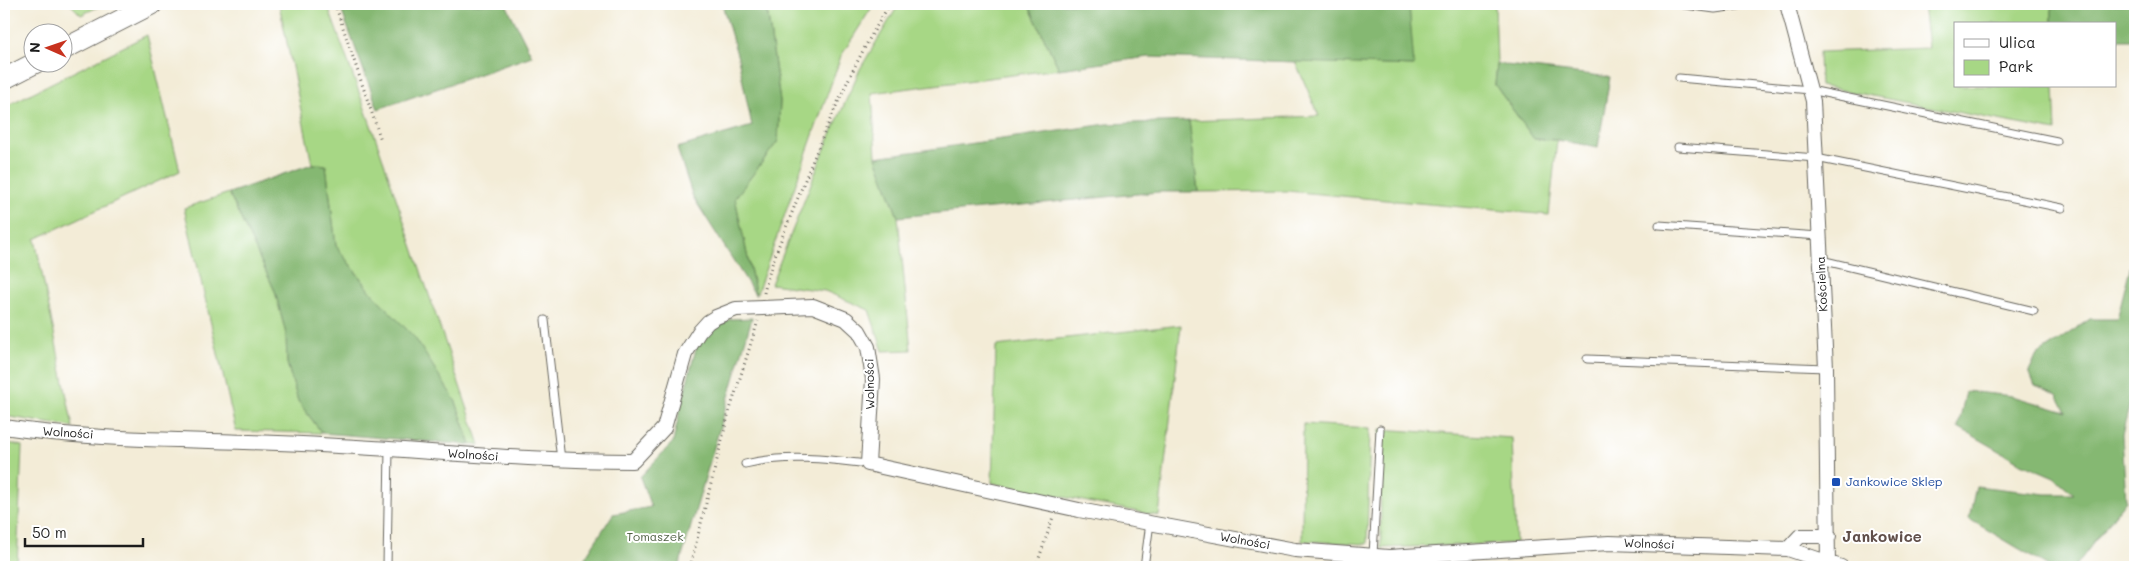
<svg xmlns="http://www.w3.org/2000/svg" width="2139" height="571" viewBox="0 0 2139 571" font-family="Mali,sans-serif">
  <style>
    .green { fill: #a7d785; stroke: #627a50 }
    .forest { fill: #85b872; stroke: #506a47 }
    .lines { fill: none; stroke-linecap: round; stroke-linejoin: round }
    .service-casing { stroke: #67655d; stroke-width: 9 }
    .minor-casing { stroke: #67655d; stroke-width: 16 }
    .secondary-casing { stroke: #67655d; stroke-width: 22 }
    .path { stroke: #67655d; stroke-width: 3; stroke-dasharray: 1 4; stroke-linecap: butt }
    .service { stroke: #fff; stroke-width: 7 }
    .minor { stroke: #fff; stroke-width: 14 }
    .secondary { stroke: #fff; stroke-width: 20 }
    .transit-dot { fill: #1a4fb4; stroke: #fff; stroke-width: 2 }
    .labels { text-anchor: middle; stroke-width: 4; stroke-linejoin: round; paint-order: stroke }
    .street-label { font-size: 12px; fill: #1c1c1c; stroke: #fff }
    .transit-label { font-size: 12px; fill: #164399; stroke: #fff; text-anchor: start }
    .park-label { font-size: 12px; fill: #4d5d41; stroke: #fff }
    .quarter-label { font-size: 15px; font-weight: bold; fill: #604f4a; stroke: #fff }
  </style>
  <rect width="100%" height="100%" fill="#fff"/>
  <filter id="ink" filterUnits="userSpaceOnUse"><feTurbulence type="fractalNoise" baseFrequency=".02" numOctaves="2"/><feDisplacementMap in="SourceGraphic" scale="10" xChannelSelector="R" yChannelSelector="G"/><feConvolveMatrix kernelMatrix="1 2 1 2 8 2 1 2 1" color-interpolation-filters="sRGB"/></filter>
  <filter id="wash" filterUnits="userSpaceOnUse"><feTurbulence type="fractalNoise" baseFrequency=".0096" numOctaves="4" result="noise"/><feDisplacementMap in="SourceGraphic" scale="20" xChannelSelector="R" yChannelSelector="G"/><feGaussianBlur stdDeviation="1.12" result="paint"/><feColorMatrix in="noise" values="0 0 0 0 0 0 0 0 0 0 0 0 0 0 0 0 0 1.4 0 .05"/><feComposite in="paint" operator="in"/></filter>
  <g filter="url(#wash)">
    <rect width="100%" height="100%" fill="#f3ecd7"/>
    <!-- green -->
    <path class="green" d="M70,4H104L81,15Z
      M279,4H327L376,139L480,445H471L456,402L336,246L326,165L312,164Z
      M762,4H874L841,56L756,296L735,198L778,141L780,101L768,16Z
      M899,4H1028L1059,69L872,93L876,157L898,217L911,350L883,351L869,310L825,291L771,284L828,141L860,69Z
      M1409,4H1495L1497,63L1495,85L1534,139L1557,140L1549,215L1287,191L1198,192L1189,121L1319,116L1295,61L1413,66Z
      M1923,4H2052V24H1955V86H2054L2056,131L1820,86L1819,52L1928,48Z
      M147,35L180,171L35,239L73,427L4,416V107Z
      M229,193L275,291L286,334L287,363L298,401L322,433L236,431L184,208Z
      M1181,325L1159,516L992,483L996,346Z
      M1303,424L1370,428L1367,544L1302,541Z
      M1380,429L1512,438L1516,543L1381,548Z
      M4,442L22,446L17,567H4Z"/>
    <!-- forest -->
    <path class="forest" d="M339,4H506L532,56L378,109Z
      M722,4H762L768,16L780,101L778,141L735,198L756,296L693,197L677,148L752,126L738,58Z
      M1033,4H1409L1414,66L1149,57L1059,69L1029,6Z
      M2052,4H2135V40H2115V24H2052Z
      M1497,64L1610,77L1598,147L1557,140L1534,139L1495,85Z
      M1189,121L1198,192H1158L898,217L876,157L1107,124Z
      M312,164L326,165L336,246L370,291L415,338L456,402L471,445L322,433L298,401L287,363L286,334L275,291L229,193Z
      M2135,248V383L2122,435L2126,500L2075,567H2050L1969,519L1976,486L2046,494H2074L2054,477L2019,462L1958,427L1966,391L2012,396L2066,412L2057,395L2035,386L2029,371L2037,355L2090,319H2117Z
      M752,318L679,567H579L613,514L651,507L640,477L673,442L681,405L698,341L730,319Z"/>
  </g>
  <g filter="url(#ink)">
    <g class="lines">
      <defs>
        <path id="service" d="M1678,4L1715,9L1752,4
          M1679,78L1810,90L2057,141
          M1678,147L1816,158L2062,208
          M1659,225L1820,236
          M1821,260L2034,311
          M545,320L561,460
          M1587,359L1826,368
          M745,464C786,454 827,459 868,464
          M1373,555L1380,429
          M387,567L389,449
          M1144,567L1150,523"/>
        <path id="minor" d="M1787,4L1813,101L1826,368L1828,567
          M4,427C102,442 203,439 302,444C412,449 523,461 633,461L664,428L685,354L699,332L708,322L716,317L736,309L813,306L846,319L859,331L868,347L873,379L868,464L1079,510L1295,550L1389,557L1609,543L1788,549L1841,567
          M1788,549L1800,536H1829"/>
        <path id="secondary" d="M62,50L152,4
          M4,79L37,62"/>
      </defs>
      <!-- service casing -->
      <use href="#service" class="service-casing"/>
      <!-- minor casing -->
      <use href="#minor" class="minor-casing"/>
      <!-- secondary casing -->
      <use href="#secondary" class="secondary-casing"/>
      <!-- path -->
      <path class="path" d="M335,4L381,140
        M764,293C771,261 785,231 797,200C824,132 851,66 890,4
        M690,567L728,416L758,321
        M1036,567L1053,517"/>
      <!-- service -->
      <use href="#service" class="service"/>
      <!-- minor -->
      <use href="#minor" class="minor"/>
      <!-- secondary -->
      <use href="#secondary" class="secondary"/>
    </g>
  </g>
  <!-- markers -->
  <rect class="transit-dot" x="1831" y="477" width="10" height="10" rx="2.5"/>
  <g class="labels">
    <!-- street labels -->
    <g class="street-label">
      <text transform="translate(1822 284) rotate(-93)" y="4">Kościelna</text>
      <text transform="translate(870 384) rotate(-91)" y="4">Wolności</text>
      <text transform="translate(68 433) rotate(4)" y="4">Wolności</text>
      <text transform="translate(473 455) rotate(4)" y="4">Wolności</text>
      <text transform="translate(1245 541) rotate(10)" y="4">Wolności</text>
      <text transform="translate(1649 544) rotate(2)" y="4">Wolności</text>
    </g>
    <!-- transit labels -->
    <g class="transit-label">
      <text x="1846" y="486">Jankowice Sklep</text>
    </g>
    <!-- park labels -->
    <g class="park-label">
      <text x="655" y="541">Tomaszek</text>
    </g>
    <!-- quarter labels -->
    <g class="quarter-label">
      <text x="1882" y="542">Jankowice</text>
    </g>
  </g>
  <!-- margin -->
  <rect width="2139" height="571" fill="none" stroke="#fff" stroke-width="20"/>
  <!-- legend -->
  <rect x="1954" y="22" width="162" height="65" fill="#ffffff" stroke="#a4a4a4"/>
  <rect x="1964" y="39" width="25" height="8" fill="#ffffff" stroke="#a4a4a4"/>
  <text x="1999" y="48" font-size="15" fill="#1c1c1c">Ulica</text>
  <rect x="1964" y="60" width="25" height="15" fill="#a7d785" stroke="#a4a4a4"/>
  <text x="1999" y="72" font-size="15" fill="#1c1c1c">Park</text>
  <!-- north arrow -->
  <g transform="translate(48 48) rotate(272)"><circle r="24" fill="#ffffff" stroke="#a4a4a4"/>
  <path d="M0-4L9 19L0 12L-9 19Z" fill="#c8321e"/>
  <text y="-8" font-size="14" font-weight="bold" text-anchor="middle" fill="#1c1c1c">N</text>
  </g>
  <!-- scale -->
  <path d="M25 538v8h118v-8" fill="none" stroke="#1c1c1c" stroke-width="2.5"/>
  <text x="32" y="538" font-size="15" fill="#1c1c1c" stroke="#ffffff" stroke-width="4" paint-order="stroke">50 m</text>
</svg>
